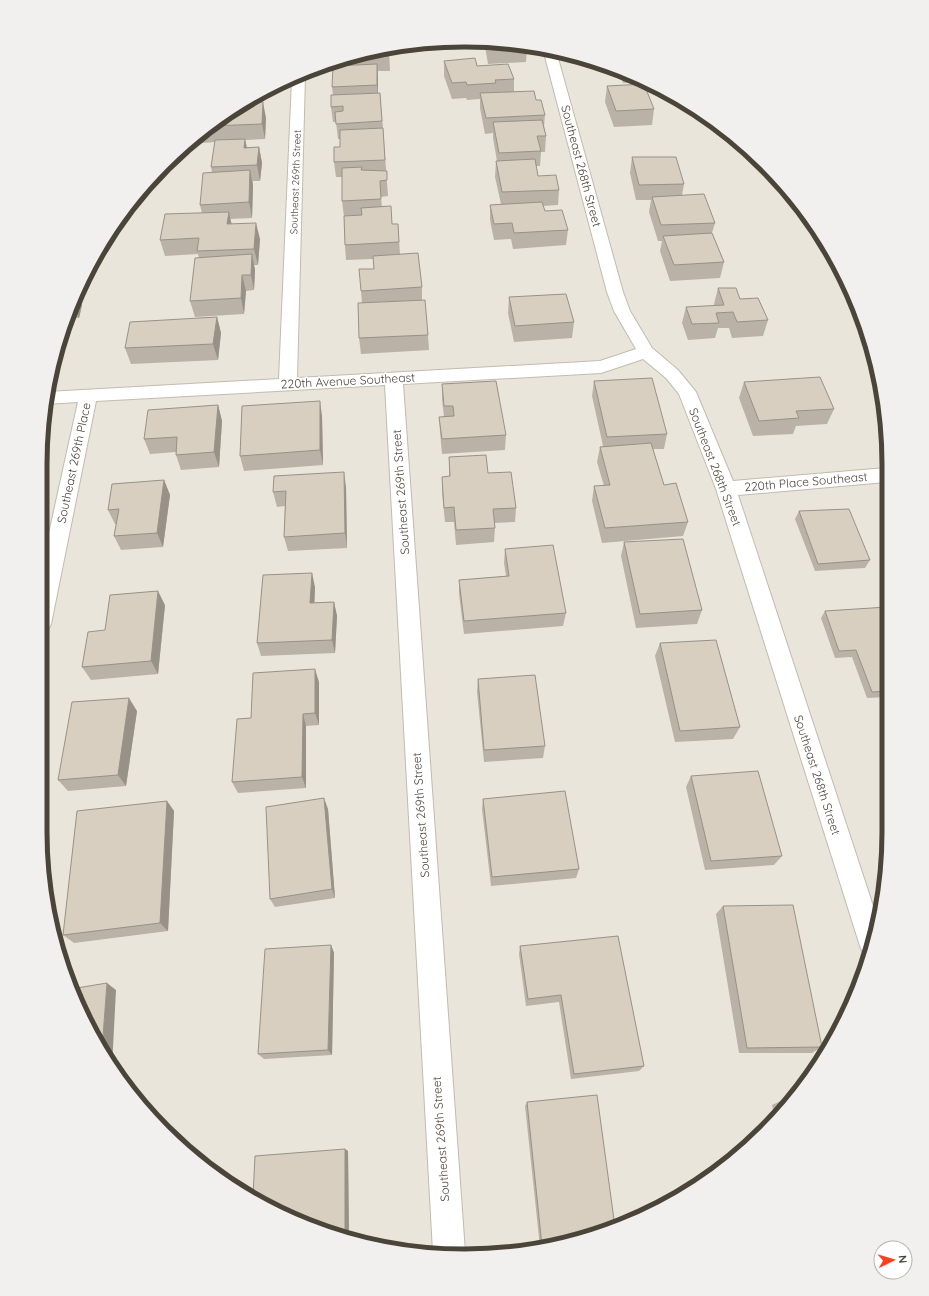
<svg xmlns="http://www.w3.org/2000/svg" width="929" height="1296" viewBox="0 0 929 1296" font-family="Quicksand,sans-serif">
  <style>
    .residential { fill: #eae5da }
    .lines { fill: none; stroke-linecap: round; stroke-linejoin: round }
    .minor-casing { stroke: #c2bbae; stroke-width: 2 }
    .minor { fill: #fff; fill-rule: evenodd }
    .wall { fill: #bab2a6 }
    .shaded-wall { fill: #979187 }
    .building { fill: #d8cfc1; stroke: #979187 }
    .labels { text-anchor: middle; stroke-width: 3.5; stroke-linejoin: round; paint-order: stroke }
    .far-street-label { font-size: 10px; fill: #4b4439; stroke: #fff }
    .street-label { font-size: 12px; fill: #4b4439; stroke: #fff }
    .rim { fill: none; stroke: #4b4439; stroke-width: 5 }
  </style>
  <rect width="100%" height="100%" fill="#f6f3ec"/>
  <!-- residential -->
  <path class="residential" d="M492,41L575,55L652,84L723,128L784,185L818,229L857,302L885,409L888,859L875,941L845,1019L801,1090L744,1151L700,1185L627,1224L520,1252H409L354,1241L277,1212L184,1151L111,1067L72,994L55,942L40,831V464L48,381L72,302L97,252L145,185L185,145L252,97L328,62L409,44Z"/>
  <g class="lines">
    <defs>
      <path id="minor" d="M543,49L556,51L623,292L630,311L652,348L678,370L696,392L733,481L886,468V482L738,495L878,921L875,941L868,957L864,955L860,946L716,489L679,394L666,378L643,359L601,373L403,384L465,1252H433L385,385L96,401L51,624L48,630L40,633V574L78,402L46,404L47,392L279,379L292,79L304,74L305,76L297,378L600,361L636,349L614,311L607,292Z"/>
    </defs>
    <!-- minor casing -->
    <use href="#minor" class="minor-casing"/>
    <!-- minor -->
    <use href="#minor" class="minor"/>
  </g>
  <!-- wall -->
  <path class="wall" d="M484,41H492L527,47L526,62L488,64Z
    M389,48L390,71H378V93H380L383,128L388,196L381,197L382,207L392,224H398L400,254L422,287V300L428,335L429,350L361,354L359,338L362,303L361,291L374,269L373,259L346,260L345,245L344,216V217L342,201V177H336L334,162L340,147V139H338L336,122H333L331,107L333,95L332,87L346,65L345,58Z
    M444,61L477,66L514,79V91L536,100L545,115L544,127L546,136L545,152H541L540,166H536L538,176L559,190L558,205L543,206L545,211L568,230L566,245L513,249L511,239L494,240L490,220V205L501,204L495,177L496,161H497L493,138V133L485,134L480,108V99L467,100L466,98L452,99L444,76Z
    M618,71L647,82L623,83Z
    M607,86L654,109L652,125L614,127L605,102Z
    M261,93V102L266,118L265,139L245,140L247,147H259L262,163L260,181H253V186L252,218L230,219L232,224L260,239L258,265H254L255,270L254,290L246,291L244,314L195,317L190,301L199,258L198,254L165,256L160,240L202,213L200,205L212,172L211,167L215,142L202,143L200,135L252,97Z
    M632,157L684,184L682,195L715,223L712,233L724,262L720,278L670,281L660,251L662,241H658L649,212L651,200H636L630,173Z
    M801,207L818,229L819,232H813Z
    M822,238L845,281H839L821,243Z
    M718,288L740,299L768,320L763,336L732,338L729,328H718L715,338L688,340L682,323L686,307L714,306V304Z
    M852,292L857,302L862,321L850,296Z
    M77,293L82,305L79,318L67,319L72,302Z
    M509,297L574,322L572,338L514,342L508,313Z
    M217,317L221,333L218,360L131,364L125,348Z
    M594,381L667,434L664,449H653L664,485L688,522L683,536L602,543L592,501L594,486H604L597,462L600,447L603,446L592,396Z
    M744,382L834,409L827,424L796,426L793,434L753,436L739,398Z
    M442,384L506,435L505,450L442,454L440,432L439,417H444L442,399Z
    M880,390L885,409V410L878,395Z
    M218,405L222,421L219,467L181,470L176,455V452L150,454L144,439Z
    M322,416L323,465L244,471L240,456Z
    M449,457L488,473L516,508L515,522L494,523L495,528L494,542L456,545L454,522H445L442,492V477L449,476Z
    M164,480L170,495L163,547L121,550L114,536L116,524H115L108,510Z
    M346,487L347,548L288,551L284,537L285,506L277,507L273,492Z
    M799,511L870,560L865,568L815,571L795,519Z
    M624,542L702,610L697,624L636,628L621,556Z
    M505,549L566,613L563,626L464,634L459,594V580L506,576L504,563Z
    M315,587L314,603L334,602L337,616L335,653L261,656L257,643Z
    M165,605L158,674L91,680L82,667L105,630Z
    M887,607V697L867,698L852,657L835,658L821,618L825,611Z
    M660,643L740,727L733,739L675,742L655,656Z
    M478,679L545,746L543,758L484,762L477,692Z
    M319,682V725L306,726V788L238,793L232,782L251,718Z
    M137,711L126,786L68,791L58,780Z
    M886,731H887V753L881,737Z
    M691,776L782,856L774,865L705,870L686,787Z
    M483,799L579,869L576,878L491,886L482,809Z
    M167,801L174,811L168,931L74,943L63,935Z
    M328,809L335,898L275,907L270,899Z
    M723,906L822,1047L812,1053H739L716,914Z
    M331,945L334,953L332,1055L264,1059L258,1054Z
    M520,946L644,1066L639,1071L571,1079L559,1002L526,1006L519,954Z
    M792,1100L775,1118L772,1105L781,1101Z
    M527,1102L615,1227L540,1247L525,1106Z
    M345,1149L348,1151L349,1239L277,1212L270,1203L264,1204L253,1196Z"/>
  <!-- shaded-wall -->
  <path class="shaded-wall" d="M377,64L378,80V101L377,85Z
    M261,93V106L259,94Z
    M263,102L266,118L265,139L262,124Z
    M245,139L248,154L244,148Z
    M259,147L262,163L260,181L257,165Z
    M250,170L253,186L252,218L249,202Z
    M229,212L232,227L227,224Z
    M256,223L260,239L258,265L254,249Z
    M252,254L255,270L254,290L251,275Z
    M242,275L246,291L244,314L241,298Z
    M77,293L82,305L79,318L72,303Z
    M217,317L221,333L218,360L213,344Z
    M320,401L322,416L323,465L320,450Z
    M218,405L222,421L219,467L214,452Z
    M344,472L346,487L347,548L345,533Z
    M164,480L170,495L163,547L157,533Z
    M312,573L315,587L314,617L310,603Z
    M158,591L165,605L158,674L151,661Z
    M334,602L337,616L335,653L332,640Z
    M315,669L319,682V725L315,713Z
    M129,698L137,711L126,786L118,775Z
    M303,714L306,726V788L302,777Z
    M324,798L328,809L335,898L332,889Z
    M167,801L174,811L168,931L160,923Z
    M331,945L334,953L332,1055L328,1050Z
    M107,983L116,990L112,1067L102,1050Z
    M345,1149L348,1151L349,1239L345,1238Z"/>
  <!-- building -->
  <path class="building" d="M487,41H492L527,47L489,49Z
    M389,48V56L352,57Z
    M475,58L477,66L508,64L514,79L495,80L496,83L467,85L466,82L452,83L444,61Z
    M377,64V85L332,87L333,66Z
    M644,84L654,109L616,111L607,86Z
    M534,91L536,100H541L545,115L486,118L480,93Z
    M380,93L382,121L336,124L335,112L343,111V106L331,107V95Z
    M263,102L262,124L211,126L243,103Z
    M542,120L546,136H537L541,151L499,153L493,122Z
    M383,128L385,160L334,162V147H340V130Z
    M245,139L244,148L259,147L257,165L211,167L215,140Z
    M632,157H676L684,184L639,185Z
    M535,159L538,176L556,175L559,190L502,192L496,161Z
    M362,167L361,170L387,171V180L380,181L381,199L342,201V168Z
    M250,170L249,202L200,205L203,173Z
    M704,194L715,223L661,225L652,197Z
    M542,202L545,211L562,210L568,230L514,233L512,223L494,224L490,205Z
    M391,206L392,224H398L399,242L345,245L344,216L362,215L361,208Z
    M229,212L227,224L256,223L254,249L197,251L199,238L160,240L165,214Z
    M712,233L724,262L674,265L663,236Z
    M418,253L422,287L361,291L359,269H374L373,256Z
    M252,254L251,275H242L241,298L190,301L195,258Z
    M718,288H736L740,299L758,298L768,320L737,322L733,312L716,313L719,323L692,324L686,307L724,305Z
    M566,294L574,322L515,326L509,297Z
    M425,300L428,335L359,338L358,303Z
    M217,317L213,344L125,348L130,322Z
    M820,377L834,409L796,411L799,418L759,421L744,382Z
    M652,378L667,434L607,437L594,381Z
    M496,381L506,435L442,439L439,417L454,416L453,406H444L442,384Z
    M320,401V450L240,456L242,406Z
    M218,405L214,452L176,455L177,437L144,439L148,410Z
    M651,443L664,485L676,483L688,522L605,528L594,486L610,485L600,447Z
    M486,455L488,473L511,472L516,508L493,509L495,528L456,530L454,507L444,508L442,477L450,476L449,457Z
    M344,472L345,533L284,537L286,491L273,492L274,476Z
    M164,480L157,533L114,536L119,509L108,510L112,484Z
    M849,509L870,560L818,564L799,511Z
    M683,539L702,610L640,614L624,542Z
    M553,545L566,613L464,621L459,580L509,576L505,549Z
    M312,573L310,603L334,602L332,640L257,643L263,575Z
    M158,591L151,661L82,667L88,632L105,630L110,595Z
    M887,607V691L872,692L856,650L839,651L825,611Z
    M716,640L740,727L680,731L660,643Z
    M315,669V713L303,714L302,777L232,782L237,719L251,718L253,673Z
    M535,675L545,746L484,750L478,679Z
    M129,698L118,775L58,780L72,702Z
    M758,771L782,856L711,861L691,776Z
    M565,791L579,869L492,877L483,799Z
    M324,798L332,889L270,899L266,807Z
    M167,801L160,923L63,935L77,811Z
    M793,905L822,1047L747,1048L723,906Z
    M618,936L644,1066L574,1074L561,995L528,999L520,946Z
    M331,945L328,1050L258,1054L265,949Z
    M107,983L102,1050L72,994L71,989Z
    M597,1095L615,1227L542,1246L527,1102Z
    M792,1100L783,1109L781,1101Z
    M345,1149V1238L277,1212L270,1207V1201L262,1202L253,1196L255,1156Z"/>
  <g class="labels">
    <!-- far-street labels -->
    <g class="far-street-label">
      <text transform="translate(295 182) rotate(-88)" y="4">Southeast 269th Street</text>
    </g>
    <!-- street labels -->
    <g class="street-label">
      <text transform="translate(581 166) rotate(75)" y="4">Southeast 268th Street</text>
      <text transform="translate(348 381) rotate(-3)" y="4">220th Avenue Southeast</text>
      <text transform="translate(74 463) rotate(-78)" y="4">Southeast 269th Place</text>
      <text transform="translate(715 467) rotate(69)" y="4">Southeast 268th Street</text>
      <text transform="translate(806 482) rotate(-5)" y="4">220th Place Southeast</text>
      <text transform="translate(401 492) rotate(-94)" y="4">Southeast 269th Street</text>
      <text transform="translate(817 775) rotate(72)" y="4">Southeast 268th Street</text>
      <text transform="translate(421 815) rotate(-94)" y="4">Southeast 269th Street</text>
      <text transform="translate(441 1139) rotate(-94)" y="4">Southeast 269th Street</text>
    </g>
  </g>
  <!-- crop -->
  <path d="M0 0H929V1296H0ZM464 47H465A417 417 0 0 1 882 464V832A417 417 0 0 1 465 1249H464A417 417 0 0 1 47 832V464A417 417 0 0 1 464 47Z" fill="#f1f0ef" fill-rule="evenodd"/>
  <path class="rim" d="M464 47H465A417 417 0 0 1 882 464V832A417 417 0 0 1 465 1249H464A417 417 0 0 1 47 832V464A417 417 0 0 1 464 47Z"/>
  <!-- north arrow -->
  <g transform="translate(893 1260) rotate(85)"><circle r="19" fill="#ffffff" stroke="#b7b4b0"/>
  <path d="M0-3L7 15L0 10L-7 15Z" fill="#fc3f1d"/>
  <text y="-6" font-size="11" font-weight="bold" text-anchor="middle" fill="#4b4439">N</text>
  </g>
</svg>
